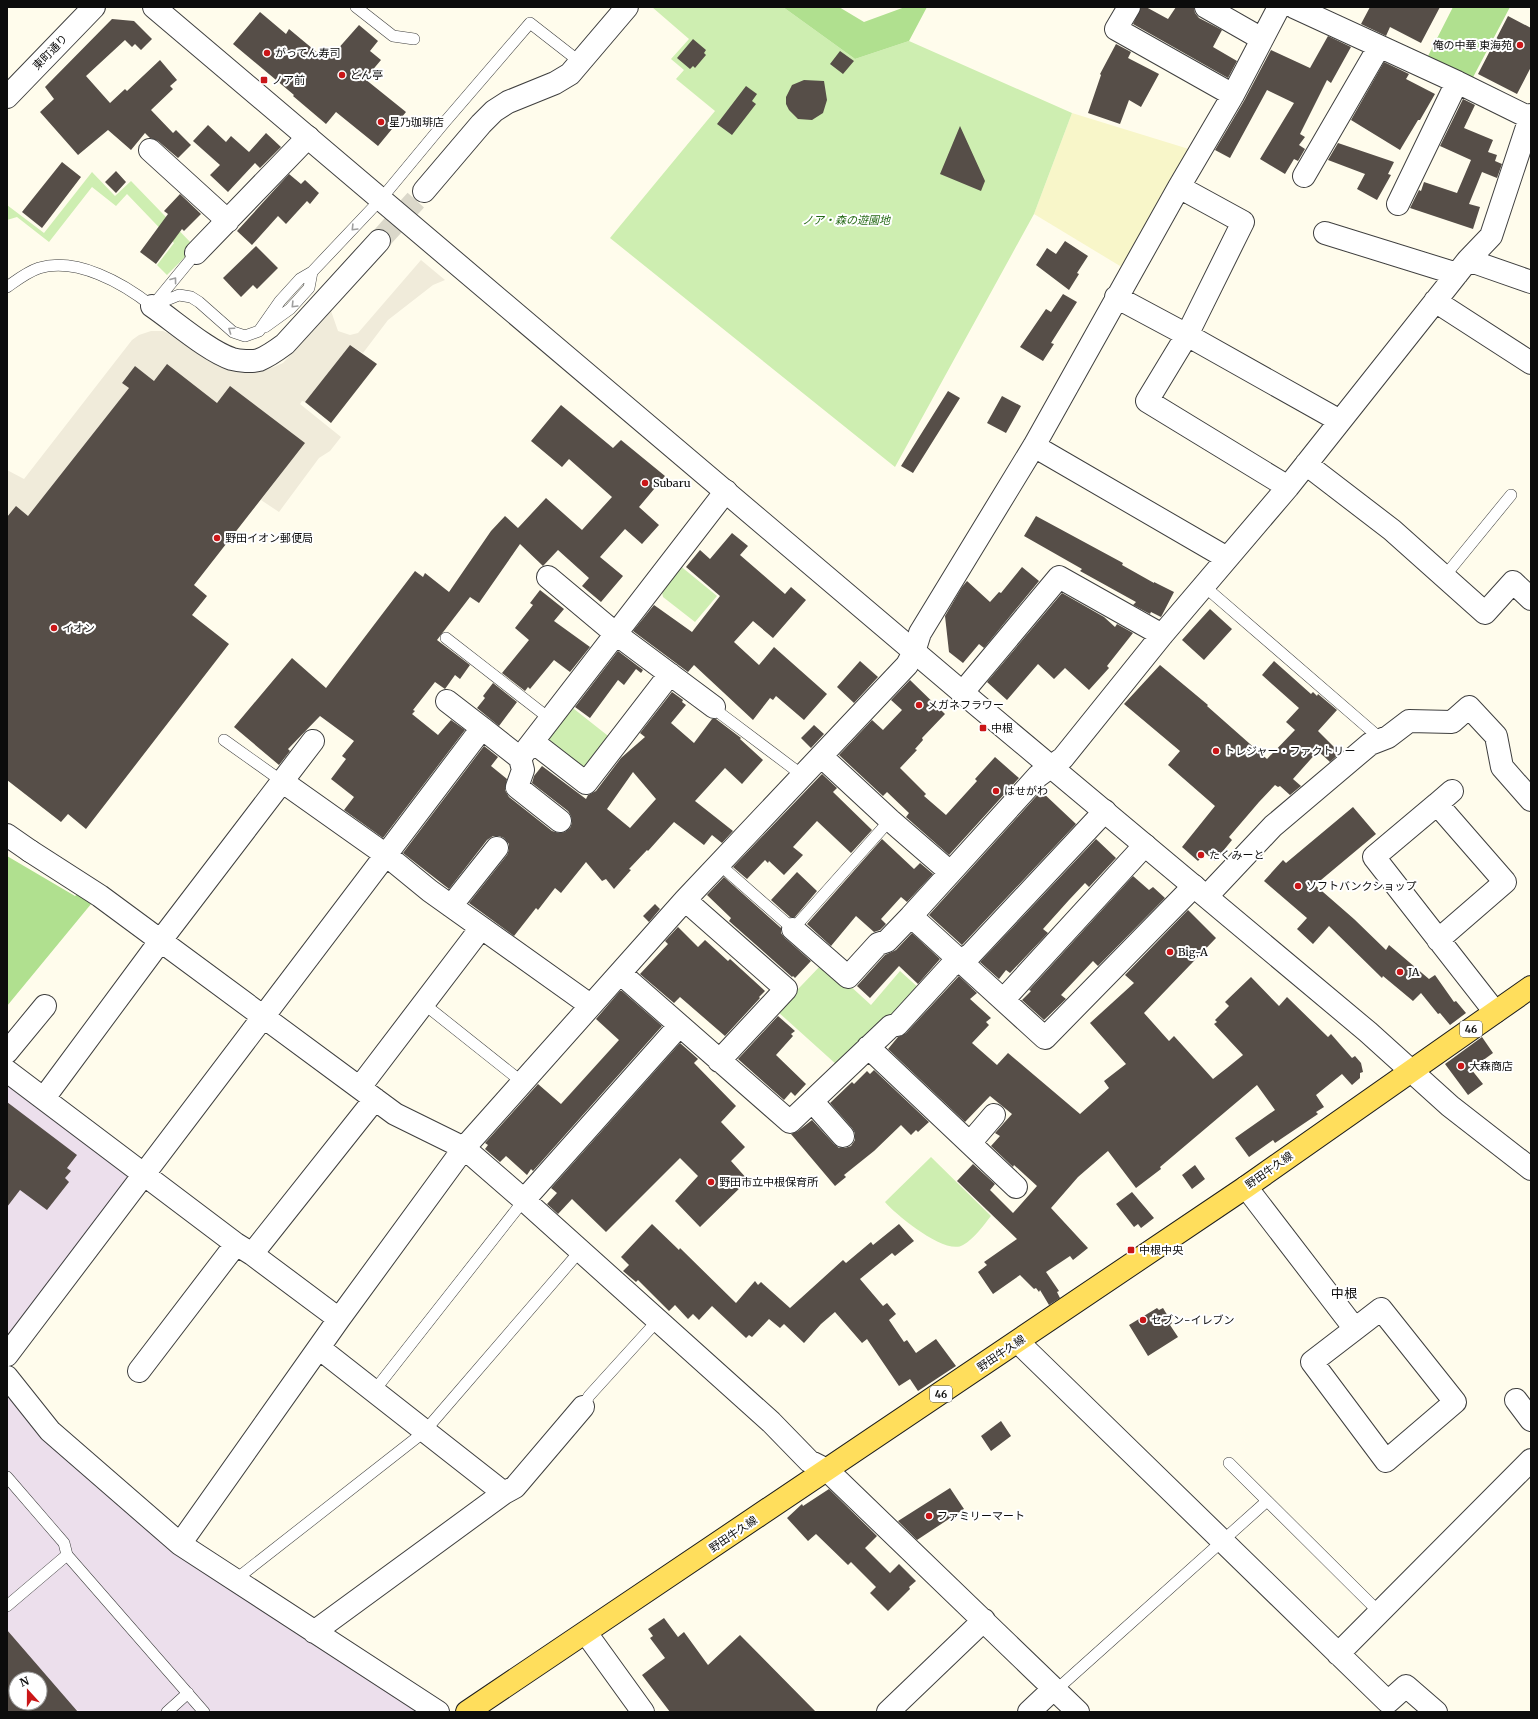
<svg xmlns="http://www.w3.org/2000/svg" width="1538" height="1719" viewBox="0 0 1538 1719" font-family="Merriweather,'Noto Sans JP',serif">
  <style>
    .industrial { fill: #ecdfec; fill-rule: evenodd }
    .farmland { fill: #f8f6c9 }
    .green { fill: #ceeeb1 }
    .forest { fill: #b0e08f }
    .plaza { fill: #f0ebda }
    .building { fill: #564e48; fill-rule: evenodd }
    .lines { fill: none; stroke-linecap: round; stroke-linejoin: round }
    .tertiary-tunnel { stroke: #dbd8ca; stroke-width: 22; stroke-dasharray: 22 11; stroke-linecap: butt }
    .service-casing { stroke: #3f3f3f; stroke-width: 12 }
    .minor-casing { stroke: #3f3f3f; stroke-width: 24 }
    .tertiary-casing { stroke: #3f3f3f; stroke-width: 24 }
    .primary-casing { stroke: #1d1d1d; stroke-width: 24 }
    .service { stroke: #fff; stroke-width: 11 }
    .minor { stroke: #fff; stroke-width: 22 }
    .tertiary { stroke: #fff; stroke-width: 22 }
    .primary { stroke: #ffde5c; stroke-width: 22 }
    .oneway { stroke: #9e9e9e }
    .poi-dot { fill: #ca1618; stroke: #fff; stroke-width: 1.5 }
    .labels { text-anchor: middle; stroke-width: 4; stroke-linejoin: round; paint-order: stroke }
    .shield { fill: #fff; stroke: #555; stroke-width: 1 }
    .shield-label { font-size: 10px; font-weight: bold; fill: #0c0c0c }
    .poi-label { font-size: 11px; fill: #0c0c0c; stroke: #fff; text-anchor: start }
    .street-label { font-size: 11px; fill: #0c0c0c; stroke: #fff }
    .park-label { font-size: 11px; font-style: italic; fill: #256a16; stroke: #fff }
    .quarter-label { font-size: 13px; fill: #0c0c0c; stroke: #fff }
  </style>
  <rect width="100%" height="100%" fill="#fffcec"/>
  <!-- industrial -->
  <path class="industrial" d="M7,1079L136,1176L7,1346Z
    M7,1388L40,1431L422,1712H7ZM16,1679H40V1703H16Z"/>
  <!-- farmland -->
  <path class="farmland" d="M1072,113L1192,150L1125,269L1034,214Z"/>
  <!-- green -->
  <path class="green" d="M652,7H783L855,59L909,41L1072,113L1034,214L895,467L610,238L715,111L676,79L684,70L671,59L689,39Z
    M92,172L115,196L131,181L195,247L167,275L157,265L174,243L127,194L116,206L92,187L49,242L17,217L7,220V205L44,233Z
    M678,564L717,596L695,622L663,597L661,588Z
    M569,705L612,739L587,772L540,741Z
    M824,962L871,1005L900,971L921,990L837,1065L777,1011Z
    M931,1157L991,1216C983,1226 974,1239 963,1245C946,1256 896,1215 885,1202Z"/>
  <!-- forest -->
  <path class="forest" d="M783,7H839L864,22L905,7H927L909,41L855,59Z
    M1453,7H1510L1470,83L1425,62Z
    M7,856L75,896L82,891L96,898L7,1006Z"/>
  <!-- plaza -->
  <path class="plaza" d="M421,260L445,280L433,285L388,320L363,353L350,345L305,402L302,401L300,404L341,437L330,451L319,458L279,512L261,500L304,443L230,387L217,403L154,381L135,366L122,383L129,388L28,516L9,515L7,513V470L24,479L132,340L139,335L151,331H163L175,336L216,365L237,372L251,373L269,369L283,363L331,311L338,331L350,335L358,333Z"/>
  <!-- building -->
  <path class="building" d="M1141,7H1146L1168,19L1176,7H1194L1195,13L1199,18L1222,30L1213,47L1237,61L1228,78L1133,24Z
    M1370,7H1440L1421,43L1390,27L1386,36L1361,24Z
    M260,12L286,34L289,29L325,59L333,49L336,51L359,25L378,41L370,51L381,60L365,79L406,112L378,146L336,112L326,124L293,96L294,95L233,44Z
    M1508,16L1531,28V67L1517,94L1478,74Z
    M112,19L134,21L152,39L141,50L135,44L132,47L125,40L86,76L110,103L125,89L127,91L160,60L177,80L170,86L173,89L151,110L173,133L176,130L191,145L178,158L158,141L150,138L145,133L131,150L108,130L78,155L40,112L54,99L45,87Z
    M1328,36L1351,47L1331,83L1327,80L1300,134L1305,137L1299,145L1305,149L1298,161L1294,159L1285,174L1260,159L1294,103L1267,90L1230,158L1215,150L1244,101L1271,50L1310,68Z
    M693,39L706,50L704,53L706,55L695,68L693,66L690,69L677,58Z
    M1116,44L1131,52L1128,58L1159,74L1141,107L1129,100L1120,124L1088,113L1101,75L1100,74Z
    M840,51L854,61L843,74L830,64Z
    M1384,62L1409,74L1406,79L1435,94L1420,120H1418L1400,150L1351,120Z
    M804,80L824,81L827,100L823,113L812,120L798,119L789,110L786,104V97L792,85Z
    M746,86L757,94L752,101L756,104L732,135L717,124Z
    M1463,99L1475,105L1464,128L1493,140L1488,152L1497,155L1495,161L1502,164L1497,178L1482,172L1469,204L1480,207L1473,229L1410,208L1419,190L1421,191L1424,182L1457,193L1471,160L1440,146Z
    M208,125L226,142L231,136L249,152L266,133L281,147L260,168L255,163L228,192L210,175L220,165L193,141Z
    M960,126L985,181L981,191L940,174Z
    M1338,143L1394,162L1388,174L1391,175L1377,200L1357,189L1365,174L1328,160Z
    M62,162L81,177L42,228L22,212Z
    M116,171L126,182L116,193L105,182Z
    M289,174L301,184L305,180L319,193L310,204L307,201L286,224L278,216L252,245L237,231Z
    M180,194L201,214L184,231L182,229L156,264L140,252L168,214L164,211Z
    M1065,241L1088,256L1077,273L1079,274L1069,290L1036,265L1047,248L1056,254Z
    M256,246L278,268L257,289L253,285L241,297L223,278Z
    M1063,294L1077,302L1051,343L1054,344L1043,361L1020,347L1046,309L1051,312Z
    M350,345L377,364L331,423L305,402Z
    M167,364L217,403L230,386L305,443L194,585L207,596L192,615L229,644L86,829L68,814L61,822L7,780V517L16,506L28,516L129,388L122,383L135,366L154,381Z
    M948,391L960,398L913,473L901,466Z
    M1002,396L1021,406L1006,433L987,423Z
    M561,405L613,448L621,440L665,476L639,507L659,525L642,544L625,529L600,557L623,576L601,602L582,586L589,578L558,550L543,566L520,544L479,603L470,597L437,640L470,665L460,679L455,675L445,689L435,682L413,710L415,711L412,714L438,735L451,720L465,730L383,838L344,810L354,797L331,779L346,759L342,756L354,741L320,716L288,749L290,751L279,765L234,727L292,658L326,688L415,571L423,577L425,573L449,592L491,531L505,516L518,528L546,498L582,530L612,497L569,459L562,467L531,441Z
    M1036,516L1123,563L1122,565L1154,583V582L1174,592L1161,617L1151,612L1150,614L1133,605L1136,602L1080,571L1082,569L1024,536Z
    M732,533L748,546L740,555L785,594L791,587L806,600L773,638L753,621L734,642L759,665L774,647L827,694L804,720L776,696L773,700L770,698L753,720L694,665L688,672L633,631L654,605L692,632L720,596L686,567L700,550L710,559Z
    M1022,567L1039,581L984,648L979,644L963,663L949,652L945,616L962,587L967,581L990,602L999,592L1001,593Z
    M540,590L564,609L554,621L590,647L570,672L554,660L530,689L528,687L525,691L502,673L529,640L515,628L533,605L530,603Z
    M1062,593L1104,617L1115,627L1117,624L1133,633L1107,666L1109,668L1089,690L1065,668L1054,679L1038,664L1007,700L987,682Z
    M1210,609L1232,629L1204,660L1182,640Z
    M618,651L643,670L641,673L636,669L624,685L618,680L590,718L575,707Z
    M860,661L878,677L854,703L837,687Z
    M1274,661L1311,694L1313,692L1317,696L1318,694L1337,710L1318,731L1340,753L1330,762L1318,751L1293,779L1301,786L1290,795L1280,786L1278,787L1275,785L1259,802L1229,837L1232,840L1215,861L1205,853L1198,861L1182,847L1215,806L1168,765L1180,751L1124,704L1160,665L1208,705L1207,706L1267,759L1295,730L1286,722L1299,708L1262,675Z
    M910,680L945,714L922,738L923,740L915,749L917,750L900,768L926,794L924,796L946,815L977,781L975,779L995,757L1019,778L949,855L906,817L909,813L887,792L883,796L839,755L872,720L883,730L902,710L891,700Z
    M493,683L517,702L499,726L477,708L485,698L483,696Z
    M672,692L683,700L682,702L686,705L671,723L694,743L712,719H716L741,738L740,739L763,760L742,784L725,768L695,801L733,831L722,843L712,835L704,845L674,822L648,851L647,850L629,869L631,870L614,889L606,879L602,881L586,862L561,893L555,888L538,910L536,908L514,936L469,903L507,855L509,850V844L504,838L499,836H493L487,840L449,889L403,853L484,746L498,757L491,766L507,779L505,790L509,797L552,831L559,833L565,832L570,828L572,823L571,816L568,811L532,783L534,776L542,766L586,799L588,795L596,791L621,758L645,737L640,733ZM633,772L656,799L630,828L607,809Z
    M814,725L824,734L811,748L801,738Z
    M822,774L837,788L833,792L872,830L851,853L817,821L793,847L803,855L784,875L769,861L768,863L765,860L747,879L733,867Z
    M1041,791L1076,824L962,945L929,915Z
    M1353,807L1376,834L1315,885L1354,919L1386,950L1389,945L1429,979L1435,975L1454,1002L1456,1001L1466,1013L1450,1025L1440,1013L1438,1014L1421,993L1413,1001L1383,976L1382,978L1329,926L1313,944L1297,929L1307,918L1264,881L1283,860L1286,863Z
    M882,839L914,869L920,863L933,874L907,902L901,897L881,919L886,924L880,930L874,932L856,916L831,946L807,924Z
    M1096,839L1116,858L1089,887L1085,883L1069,900L1043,929L1048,933L1010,973L1006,970L999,979L980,962Z
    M797,872L817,891L795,917H790L771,900Z
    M1133,876L1149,890L1153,887L1165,898L1098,966L1093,961L1061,995L1066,999L1044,1020L1022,1000L1031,991L1029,990Z
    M724,877L781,928V933L785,938L811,961L795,978L793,976L792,977L729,921L731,918L707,895Z
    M655,904L660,909L649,922L643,916Z
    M1188,910L1216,938L1144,1013L1169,1041L1174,1036L1213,1079L1227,1068L1243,1055L1214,1024L1217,1022L1215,1020L1229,1006L1225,1002L1251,977L1279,1006L1287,997L1328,1037L1331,1034L1352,1058L1355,1056L1361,1063L1363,1072L1360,1073V1078L1352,1085L1342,1074L1316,1095L1324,1107L1316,1112L1318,1114L1275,1143L1273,1140L1249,1157L1235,1138L1275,1110L1257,1085L1160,1167L1161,1169L1136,1188L1108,1151L1078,1177L1051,1208L1088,1248L1073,1260L1070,1256L1046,1272L1059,1291L1057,1292L1060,1298L1049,1305L1040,1290L1039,1292L1036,1288L1034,1289L1020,1275L993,1294L978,1272L987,1265L984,1262L1017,1239L957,1181L973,1164L995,1184L990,1190L1013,1213L1037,1186L1014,1165L1013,1167L991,1146L1000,1136L995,1133L1012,1114L990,1096L965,1122L888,1049L898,1037L906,1033L959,976L977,993L970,999L991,1018L986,1022L989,1025L972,1043L997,1065L1008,1053L1080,1114L1109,1088L1104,1081L1126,1064L1090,1023L1134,983L1125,975Z
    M678,927L698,947L705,940L728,961L730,959L765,991L759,997L760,998L725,1036L680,997L674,1003L640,974L668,944L665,941Z
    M912,933L940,959L918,984L899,966L870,998L857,986L885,955L896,950Z
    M620,991H622L662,1026L533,1171L531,1169L527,1175L506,1156L500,1162L485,1149L488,1145L485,1143L538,1084L561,1104L619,1040L596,1019Z
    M778,1016L795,1031L791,1034L793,1036L776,1055L806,1084L795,1096L791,1092L784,1100L738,1059Z
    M1482,1037L1493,1053L1471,1069L1483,1084L1468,1095L1445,1064Z
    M680,1043L698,1059L694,1063L736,1106L721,1122L745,1147L731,1161L748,1180L700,1227L675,1201L698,1176L680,1158L606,1232L572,1199L558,1214L547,1204L557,1193L551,1188Z
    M874,1070L929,1122L918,1132L916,1130L911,1135L901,1125L874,1151L844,1175L846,1177L835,1186L791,1134L798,1131L812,1120L834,1144L839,1148H845L851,1146L855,1140V1133L852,1128L830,1103L852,1082L854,1084L867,1071L870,1074Z
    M7,1102L77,1155L67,1168L71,1171L65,1178L69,1182L47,1210L20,1190L7,1207Z
    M1195,1165L1205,1179L1192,1189L1182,1175Z
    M1132,1192L1154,1218L1141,1228L1138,1224L1134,1227L1116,1204Z
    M652,1224L679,1250L680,1248L736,1303L755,1281L758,1285L761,1282L790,1308L843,1260L846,1263L871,1242L873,1245L899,1224L914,1241L895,1256L892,1253L860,1279L883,1306L887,1303L896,1314L889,1320L904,1342L907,1340L916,1353L936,1339L956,1366L918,1391L910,1379L899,1386L867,1339L862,1343L835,1312L821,1324L804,1343L784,1324L780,1328L769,1319L752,1337L749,1335L746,1338L712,1306L699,1320L693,1314L688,1319L675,1305L669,1311L638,1280L636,1282L623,1271L629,1265L621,1257Z
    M1157,1308L1159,1310L1163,1308L1172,1323L1170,1325L1178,1337L1148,1356L1129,1325Z
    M1001,1421L1011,1436L991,1451L981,1436Z
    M950,1488L964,1509L917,1540L898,1521Z
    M829,1489L877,1536L865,1548L890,1573L899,1564L916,1581L909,1587L910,1589L888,1611L870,1593L876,1587L851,1562L848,1565L816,1534L808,1541L787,1518L802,1504L803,1506Z
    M664,1618L678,1637L684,1632L708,1665L740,1635L816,1712H670L642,1675L665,1658L650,1638L653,1636L648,1629Z
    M7,1630L78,1712H7ZM16,1679H40V1703H16Z"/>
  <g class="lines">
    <!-- tertiary-tunnel -->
    <path class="tertiary-tunnel" d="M379,241L424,191"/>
    <defs>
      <path id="service" d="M356,7L393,36L414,39
        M7,287C17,280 27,272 39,268C77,257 123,283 152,306
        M154,304L196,253
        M152,306L179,295L191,297L199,302L233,332L245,336L259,331L280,301L300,279L312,272L381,199L444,123L530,23L580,62
        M265,327L290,309L309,288L312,272
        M1444,577L1511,495
        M1204,586L1381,739
        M446,638L550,719
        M714,707L721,714L802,775
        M224,740L283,782
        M719,864L793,929L890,820
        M424,1004L522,1082
        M374,1391L524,1200
        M583,1407L589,1396L658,1320
        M1229,1463L1379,1612
        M7,1477L64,1543L67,1555L204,1712
        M235,1580L424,1432L580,1251
        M7,1606L67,1555
        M1055,1691L1267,1501
        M167,1712L188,1693"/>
      <path id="minor" d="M1129,7L1116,29L1233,95
        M1206,7L1262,39
        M1294,7L1457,82L1530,118
        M150,150L228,221
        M1304,176L1379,47
        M1179,187L1243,222L1187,335L1147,401L1288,487
        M1398,204L1457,82
        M1325,233L1457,274
        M196,253L308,137
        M1468,260L1531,282
        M1116,297L1187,335L1340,421
        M1435,301L1531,363
        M1034,446L1227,558
        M1306,464L1392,530L1485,613L1513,582L1531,599
        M548,577L616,634L714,707
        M962,693L1059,577L1162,635
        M447,701L482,728
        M533,742L586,783L670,674
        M821,756L890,820L950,872
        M520,758L523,770L517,787L560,821
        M283,782L386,855L430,891L590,1005
        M1437,804L1452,791
        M30,851L100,896L395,1114L464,1148L524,1200L771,1422L809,1461L827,1470L1078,1712
        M1194,886L1045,1038L911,916L1038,776L1063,758L1162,635L1288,487L1468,260L1491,236L1531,115
        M1207,896L1273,826L1370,744L1388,737L1409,721L1452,722L1469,707L1496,736L1502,767L1531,800
        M685,900L786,989L719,1061
        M451,906L497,848
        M793,929L848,977L878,944L887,941L911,916
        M1438,940L1505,882L1437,804L1374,857L1495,1012
        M620,973L790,1122L891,1026L897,1025L950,967L971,954L1105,811
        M1004,999L1145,845
        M868,1047L1016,1187
        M7,1052L45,1006
        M7,1071L236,1244L252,1254L339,1319
        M360,1087L481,928
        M44,1098L161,940L313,741
        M812,1101L843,1136
        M970,1143L994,1115
        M1246,1187L1355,1329L1381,1309L1455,1402L1386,1461L1312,1362L1355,1329
        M524,1200L679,1026
        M252,1254L375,1099
        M1018,1342L1388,1702L1406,1686L1436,1712
        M319,1348L504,1493
        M7,1355L482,728L520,758L726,491
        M139,1371L236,1244
        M7,1377L50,1431L180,1544L438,1712
        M1516,1400L1531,1420
        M180,1544L339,1319L464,1148L685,900L907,665L914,652L920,633L1034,446L1179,187L1233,95L1279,7
        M314,1632L504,1493L515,1487L583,1407
        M586,1633L643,1712
        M1338,1654L1531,1460
        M888,1712L984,1620
        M1029,1712L1047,1695L1055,1691"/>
      <path id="tertiary" d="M154,7L976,704L1368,1032L1450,1106L1531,1169
        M7,97L94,7
        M424,191L481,124L494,111L508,102L555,83L570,74L627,7
        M152,306C174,321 208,351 232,359C239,361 252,362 259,360C269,356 277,350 285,344L379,241
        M7,835L30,851"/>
      <path id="primary" d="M467,1712L1246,1187L1531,987"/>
    </defs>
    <!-- service casing -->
    <use href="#service" class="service-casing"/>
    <!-- minor casing -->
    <use href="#minor" class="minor-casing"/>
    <!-- tertiary casing -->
    <use href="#tertiary" class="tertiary-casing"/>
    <!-- primary casing -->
    <use href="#primary" class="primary-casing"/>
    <!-- service -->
    <use href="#service" class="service"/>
    <!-- minor -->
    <use href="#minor" class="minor"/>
    <!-- tertiary -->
    <use href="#tertiary" class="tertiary"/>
    <!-- primary -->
    <use href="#primary" class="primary"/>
  </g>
  <!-- one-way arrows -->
  <defs><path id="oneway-chevron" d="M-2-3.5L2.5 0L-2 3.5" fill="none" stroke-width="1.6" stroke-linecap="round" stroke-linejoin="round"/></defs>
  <g class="oneway">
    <use href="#oneway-chevron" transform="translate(354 228) rotate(134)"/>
    <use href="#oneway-chevron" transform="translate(174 280) rotate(-53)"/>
    <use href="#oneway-chevron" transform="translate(294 305) rotate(134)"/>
    <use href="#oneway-chevron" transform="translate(231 330) rotate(-145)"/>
  </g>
  <!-- markers -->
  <g class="poi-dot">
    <circle cx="1520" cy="45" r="4"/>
    <circle cx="267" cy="53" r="4"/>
    <circle cx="342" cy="75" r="4"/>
    <rect x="260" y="76" width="8" height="8" rx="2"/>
    <circle cx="381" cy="122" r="4"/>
    <circle cx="645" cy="483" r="4"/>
    <circle cx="217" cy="538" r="4"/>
    <circle cx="54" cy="628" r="4"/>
    <circle cx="919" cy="705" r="4"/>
    <rect x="979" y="724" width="8" height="8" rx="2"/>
    <circle cx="1216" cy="751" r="4"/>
    <circle cx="996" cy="791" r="4"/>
    <circle cx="1201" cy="855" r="4"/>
    <circle cx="1298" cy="886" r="4"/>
    <circle cx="1170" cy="952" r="4"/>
    <circle cx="1400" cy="972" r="4"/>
    <circle cx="1461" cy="1066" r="4"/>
    <circle cx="711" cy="1182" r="4"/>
    <rect x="1127" y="1246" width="8" height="8" rx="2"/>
    <circle cx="1143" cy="1320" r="4"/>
    <circle cx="929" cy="1516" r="4"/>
  </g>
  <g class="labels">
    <!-- shield labels -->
    <g class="shield">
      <rect x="1460" y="1021" width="22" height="16" rx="3"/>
      <rect x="930" y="1386" width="22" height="16" rx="3"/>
    </g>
    <g class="shield-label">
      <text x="1471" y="1033">46</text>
      <text x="941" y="1398">46</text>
    </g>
    <!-- poi labels -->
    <g class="poi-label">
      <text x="1512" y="49" text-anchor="end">俺の中華 東海苑</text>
      <text x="275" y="57">がってん寿司</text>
      <text x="350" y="79">どん亭</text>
      <text x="272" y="84">ノア前</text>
      <text x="389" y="126">星乃珈琲店</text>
      <text x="653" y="487">Subaru</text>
      <text x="225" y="542">野田イオン郵便局</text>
      <text x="62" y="632">イオン</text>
      <text x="927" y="709">メガネフラワー</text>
      <text x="991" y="732">中根</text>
      <text x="1224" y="755">トレジャー・ファクトリー</text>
      <text x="1004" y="795">はせがわ</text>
      <text x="1209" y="859">たくみーと</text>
      <text x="1306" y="890">ソフトバンクショップ</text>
      <text x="1178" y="956">Big-A</text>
      <text x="1408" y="976">JA</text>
      <text x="1469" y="1070">大森商店</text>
      <text x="719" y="1186">野田市立中根保育所</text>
      <text x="1139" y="1254">中根中央</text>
      <text x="1151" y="1324">セブン-イレブン</text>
      <text x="937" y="1520">ファミリーマート</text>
    </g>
    <!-- street labels -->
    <g class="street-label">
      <text transform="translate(50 52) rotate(-46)" y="4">東町通り</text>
      <text transform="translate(1269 1170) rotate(-35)" y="4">野田牛久線</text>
      <text transform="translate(1001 1353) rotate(-34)" y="4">野田牛久線</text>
      <text transform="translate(733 1534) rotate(-34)" y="4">野田牛久線</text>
    </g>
    <!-- park labels -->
    <g class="park-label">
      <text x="846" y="224">ノア・森の遊園地</text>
    </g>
    <!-- quarter labels -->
    <g class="quarter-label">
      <text x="1344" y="1298">中根</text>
    </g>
  </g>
  <!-- border -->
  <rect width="1538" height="1719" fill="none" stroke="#0c0c0c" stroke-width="16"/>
  <!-- north arrow -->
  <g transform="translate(28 1691) rotate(339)"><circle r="19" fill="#ffffff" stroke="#9e9e9e"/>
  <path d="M0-3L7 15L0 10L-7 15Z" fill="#ca1618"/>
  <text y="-6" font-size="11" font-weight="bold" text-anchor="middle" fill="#0c0c0c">N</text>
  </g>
</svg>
